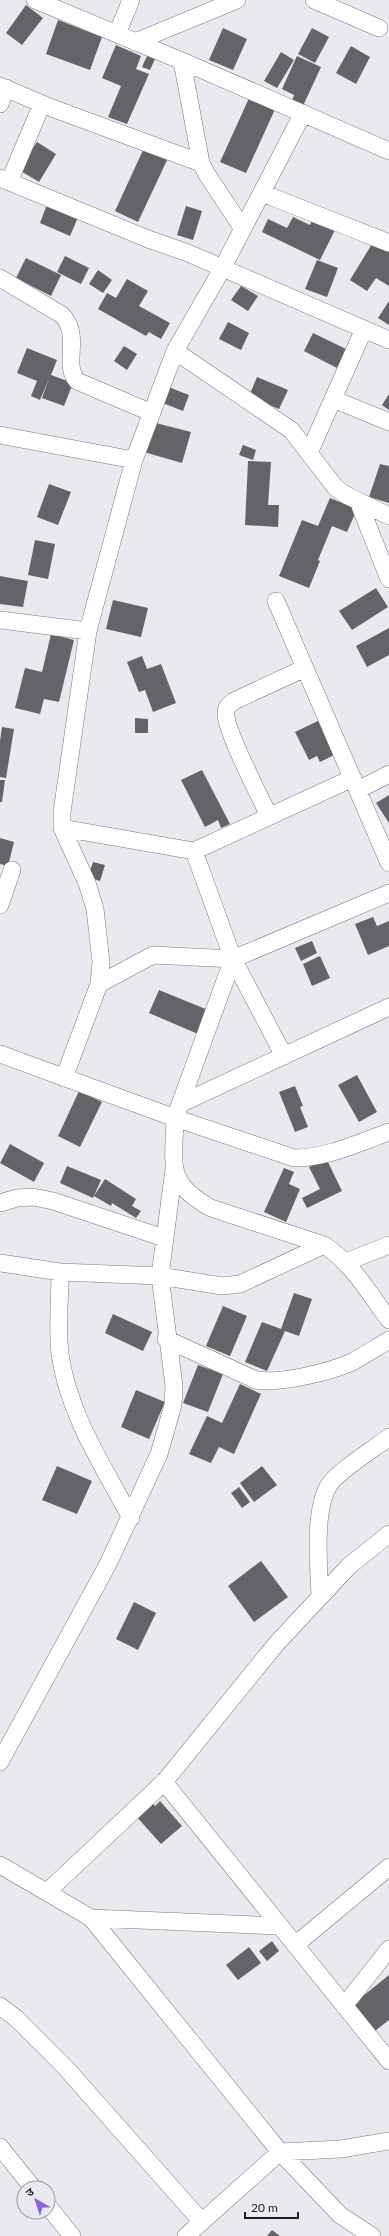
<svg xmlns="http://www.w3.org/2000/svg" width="389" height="2236" viewBox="0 0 389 2236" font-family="Lato,'Noto Sans Devanagari',sans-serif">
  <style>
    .building { fill: #646468 }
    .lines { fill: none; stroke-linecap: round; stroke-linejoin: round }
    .minor-casing { stroke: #79797e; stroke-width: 18 }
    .minor { stroke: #fff; stroke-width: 17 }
  </style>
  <rect width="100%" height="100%" fill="#e9eaef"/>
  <!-- building -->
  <path class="building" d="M26,5L43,18L22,45L6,33Z
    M58,20L102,37L90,70L46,54Z
    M223,28L247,39L233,70L209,60Z
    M312,28L329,37L315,63L298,54Z
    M116,45L141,56L136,69L149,74L127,124L108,117L121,86L102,78Z
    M351,46L370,57L356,84L336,73Z
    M281,52L294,60L277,88L264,81Z
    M147,56L155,59L150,70L142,67Z
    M297,56L321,67L303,106L292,101L294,95L282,89Z
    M250,96L276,107L246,173L220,162Z
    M37,142L56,154L39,182L19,170Z
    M144,148L168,158L138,222L115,211Z
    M48,202L79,215L70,236L40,223Z
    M186,206L202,211L193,240L177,235Z
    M293,217L310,225L313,217L336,228L320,260L262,232L268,219L287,228Z
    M375,239L389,248V286L376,278L367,291L350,280Z
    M65,256L89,268L81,284L57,272Z
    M26,258L61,275L51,296L16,278Z
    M317,260L338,268L327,297L305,289Z
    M98,270L112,280L103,293L89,284Z
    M127,279L148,291L139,306L170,323L161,339L149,332L146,336L98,309L107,293L116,298Z
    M241,286L258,296L248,311L231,300Z
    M389,301V325L378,318Z
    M228,322L249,333L241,350L219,339Z
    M313,333L346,349L337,368L304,351Z
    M124,346L137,354L127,370L114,361Z
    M27,348L57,360L51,375L73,383L64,406L42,398L49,379L40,400L31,396L37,381L17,373Z
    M257,377L288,390L279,409L249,396Z
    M166,386L189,395L183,411L160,402Z
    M389,394V410L382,405Z
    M152,422L191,432L182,463L144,452Z
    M243,445L256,450L253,460L239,455Z
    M248,461L271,462L268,505H279L278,527L245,525Z
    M380,464L389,466V503L369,497Z
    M49,484L71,492L58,525L37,517Z
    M330,498L357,509L347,532L332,526L318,560L320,561L309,588L279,576L302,520L318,526Z
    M35,540L55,544L48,579L28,575Z
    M0,576L28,581L23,607L0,604Z
    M376,588L388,607L352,630L339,611Z
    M113,600L148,608L141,637L106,629Z
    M389,628V655L367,667L356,646Z
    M51,634L74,640L59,702L44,699L40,714L15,708L25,668L42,672Z
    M142,656L147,669L161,664L176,703L153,712L145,690L139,692L127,662Z
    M135,718L148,719V733H135Z
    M320,720L336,754L320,762L317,756L309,760L295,732Z
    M2,727L14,729L6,778L0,777V741Z
    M202,770L230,824L221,828L218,820L205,827L181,780Z
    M0,780H5L2,802H0Z
    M389,795V823L376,803Z
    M0,838L14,842L8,866L0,864Z
    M93,862L105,865L100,881L88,877Z
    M373,917L377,926L389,921V946L368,955L355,924Z
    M312,941L317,953L301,961L295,948Z
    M320,956L330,978L312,986L303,964Z
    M159,990L208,1010L198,1034L149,1013Z
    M357,1075L377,1112L359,1122L338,1085Z
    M295,1086L303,1106L300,1107L308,1127L295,1132L279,1092Z
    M79,1091L102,1102L80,1147L58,1136Z
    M10,1144L44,1163L34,1182L0,1163Z
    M326,1158L342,1191L307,1208L302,1198L320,1189L309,1167Z
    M67,1166L101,1180L93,1198L60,1183Z
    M284,1168L294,1172L289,1184L300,1189L286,1222L264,1212Z
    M105,1179L136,1199L132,1206L141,1211L136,1218L112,1203L111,1206L94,1196Z
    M294,1293L312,1299L299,1336L285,1331L267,1371L245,1362L262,1322L281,1329Z
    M223,1306L247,1316L230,1356L206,1346Z
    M113,1314L152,1332L143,1351L105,1333Z
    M198,1365L223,1374L208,1412L183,1403Z
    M240,1384L261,1394L234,1454L219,1447L211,1463L189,1454L207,1416L222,1423Z
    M136,1390L165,1402L149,1439L121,1427Z
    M57,1466L92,1481L77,1514L42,1500Z
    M262,1466L277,1485L254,1502L240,1483Z
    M239,1487L250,1502L242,1508L231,1493Z
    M261,1561L288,1597L254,1622L228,1586Z
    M134,1602L156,1613L138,1650L116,1639Z
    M151,1801L155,1806L160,1801L182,1826L161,1844L135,1815Z
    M272,1941L279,1951L267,1961L259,1951Z
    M249,1947L261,1963L238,1980L226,1965Z
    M389,1975V2020L375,2031L353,2004Z
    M272,2230L280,2236H267Z"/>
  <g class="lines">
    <defs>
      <path id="minor" d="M35,0L182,61L389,151
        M314,0L379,28
        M117,34L131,0
        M135,42L237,0
        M182,61L201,163L206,173L243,229
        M0,86L52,108L201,163
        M0,104L6,88
        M0,178L148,239L188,253L389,340
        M9,182L42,104
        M262,193L389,243
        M0,278L62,315C82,336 62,364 77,381L152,413
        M175,351L291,430L336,488L346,495L389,516
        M333,399L389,422
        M0,435L134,460
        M309,453L364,329
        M358,501L389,579
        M276,601L389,863
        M0,620L88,631
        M358,790L389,774
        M269,816C261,799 224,727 226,713C226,707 229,705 234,701L305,668
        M62,828L194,851L353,778
        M194,851L233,959L175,1118L294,1158C327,1158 358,1143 389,1132
        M0,905L12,870
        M233,959L284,1056
        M99,984L153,955L233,959L389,893
        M0,1054L175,1118C174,1164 165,1183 211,1208L324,1245C352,1263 369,1293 389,1320
        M64,1078L99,984L101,962L95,909L87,883L62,828V812L88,631L134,460L175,351L222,269L303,113
        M182,1103L389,1007
        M0,1203L17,1198L33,1197L53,1201L164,1238
        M346,1262L389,1245
        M0,1263L60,1272L160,1276L222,1286L240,1284L324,1245
        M60,1272C60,1298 57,1327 60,1354C68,1413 103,1466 131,1518
        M166,1339L256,1380C280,1384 330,1372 352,1362C365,1355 377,1347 389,1340
        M320,1597C319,1568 313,1511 329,1485C338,1471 374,1449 389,1437
        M0,1762L108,1564L159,1454L173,1405L174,1386L160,1276L174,1169
        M164,1782L389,2061
        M0,1865L91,1918L280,2152L340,2215L372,2236
        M47,1892L164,1782L277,1643L349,1566L389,1534
        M91,1918L278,1926
        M295,1945L389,1867
        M0,2006L17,2019L65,2067L202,2222
        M344,2006L389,1949
        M0,2147L33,2188
        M48,2206L72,2236
        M186,2236L280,2152L341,2149L389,2141"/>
    </defs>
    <!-- minor casing -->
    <use href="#minor" class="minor-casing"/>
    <!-- minor -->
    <use href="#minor" class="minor"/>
  </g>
  <!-- north arrow -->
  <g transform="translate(36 2200) rotate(321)"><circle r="19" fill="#e9eaef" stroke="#98999d"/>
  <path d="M0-3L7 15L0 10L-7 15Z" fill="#8864df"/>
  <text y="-6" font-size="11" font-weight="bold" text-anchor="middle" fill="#1f1f21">उ</text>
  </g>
  <!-- scale -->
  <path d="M245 2212v6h53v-6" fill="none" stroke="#1f1f21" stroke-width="2"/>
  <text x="251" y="2212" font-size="12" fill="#1f1f21" stroke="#e9eaef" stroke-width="3" paint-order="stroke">20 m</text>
</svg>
